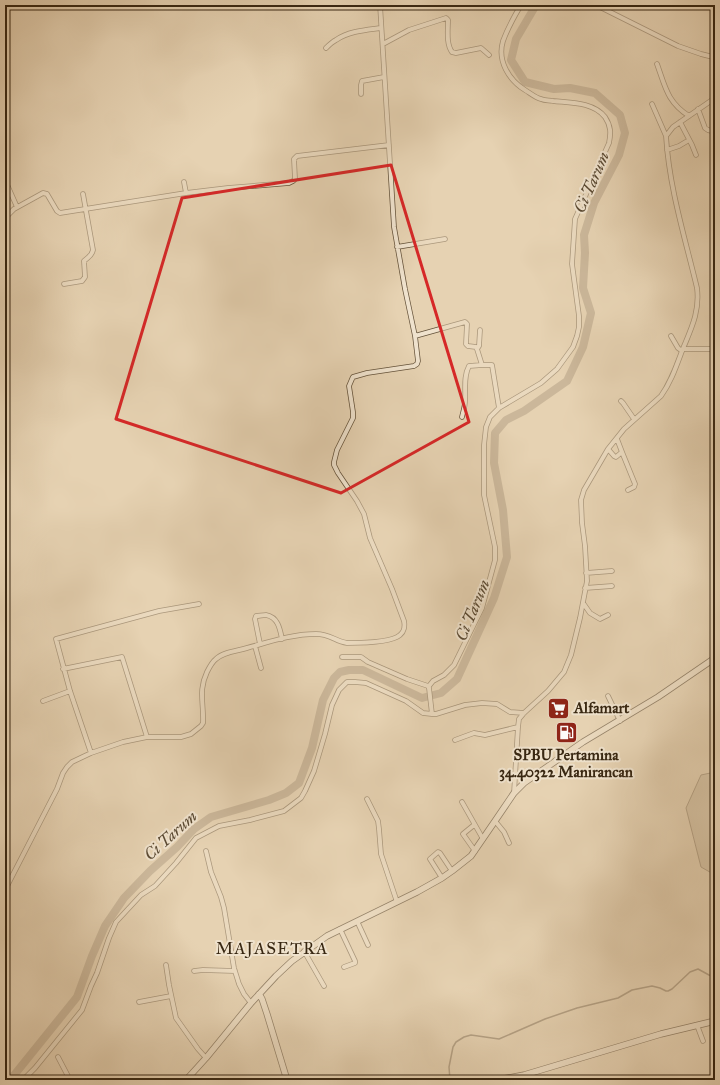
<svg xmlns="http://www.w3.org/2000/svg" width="720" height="1085" viewBox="0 0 720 1085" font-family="'IM FELL Great Primer',serif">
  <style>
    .green { fill: #c8b597; stroke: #806e54 }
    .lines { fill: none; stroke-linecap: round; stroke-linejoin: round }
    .stream { stroke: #7d6b52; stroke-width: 1.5 }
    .river { stroke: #ab987c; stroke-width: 8 }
    .street-casing { stroke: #64523a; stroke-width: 5.5 }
    .secondary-casing { stroke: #382712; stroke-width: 7 }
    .street { stroke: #efe2cd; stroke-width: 4 }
    .secondary { stroke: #efe2cd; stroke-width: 5.5 }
    .marked { fill: none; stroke: #d62828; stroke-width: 3; stroke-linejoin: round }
    .labels { text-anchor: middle; stroke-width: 4; stroke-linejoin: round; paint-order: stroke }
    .poi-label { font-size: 15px; font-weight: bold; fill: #382712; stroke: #efe2cd; text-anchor: start }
    .water-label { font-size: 16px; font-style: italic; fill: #5a4932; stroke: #efe2cd }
    .quarter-label { font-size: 17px; letter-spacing: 1px; fill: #382712; stroke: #efe2cd }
  </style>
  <rect width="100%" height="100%" fill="#e6d2b2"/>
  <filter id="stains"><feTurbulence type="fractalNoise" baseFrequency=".005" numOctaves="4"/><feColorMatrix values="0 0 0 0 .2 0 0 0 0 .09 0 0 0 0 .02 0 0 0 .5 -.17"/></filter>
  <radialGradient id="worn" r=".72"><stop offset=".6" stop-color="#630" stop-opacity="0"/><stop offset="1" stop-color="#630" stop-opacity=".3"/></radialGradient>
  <!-- green -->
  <path class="green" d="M715,772V875L701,867L686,808L701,775Z"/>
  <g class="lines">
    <!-- stream -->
    <path class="stream" d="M450,1080L449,1067L453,1047L456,1042L464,1037L471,1035L499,1039L545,1019L577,1008L618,998L632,990L652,986L660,988L666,991H668L672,989L690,972L698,969L709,975L715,976"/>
    <!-- river -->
    <path class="river" d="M9,1080L15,1074L77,997L92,956L105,926L124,898L150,871L177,847L194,829L211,817L269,800L286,793L299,783L312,748L323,700L334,678L340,672L349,670H363L422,698L441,693L457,679L494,598L507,557L503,510L494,463L495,433L506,420L524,411L567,381L583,347L591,313L583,288L585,253L584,235L594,203L619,155L625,133L620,115L595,93L570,88L554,89L525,82L511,60L516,39L536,5"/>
    <defs>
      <path id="street" d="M596,5L678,46L701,54L713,57L715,58
        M383,44L409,30L446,18L448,20C448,30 446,44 452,52L456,53L481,48L489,55
        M326,48C329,45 332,42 336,40C349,31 366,30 381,28
        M657,64C665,86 667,102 689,116
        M361,94V85L362,81L384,77
        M652,104L666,136
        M698,109L705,128L708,130L715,132
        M680,122L692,145L696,155
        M667,150L679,146L689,140
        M5,180L17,207
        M184,182L186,193
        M5,218L14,209L43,193L47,194L57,211L60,213L186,193L228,188L289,183L293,181L295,179L294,159L297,156L389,145
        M397,247L445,239
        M64,284L82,281L85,277L84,261C88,257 92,256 93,250L83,194
        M415,336L465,322L467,324L466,344L468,346L476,347L477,349L482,365L469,366C463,377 466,390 465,401C465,407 463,412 462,417
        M671,336L678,348L682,351
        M477,349L479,346L480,330
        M683,349H713L715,353
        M482,365H492L499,408
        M621,401L623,403L634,419
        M608,449L614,456L616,457L622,452L617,439
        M622,452L635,484L634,487L628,490
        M586,573L612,571
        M585,588L612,586
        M583,603L590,613L600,619L608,615
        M260,644L255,619L256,616C259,616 263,615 266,615C278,617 280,629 282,639
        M255,646L261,668
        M63,669L122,657L147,737
        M429,686L433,681L444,675L454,665L482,608L495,560V547L484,495V445L486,427L490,417L499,408L541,383L557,369L573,347L577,336L579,327V316L572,264L575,219L609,143C611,133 611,126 605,117C593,102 571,103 553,101C550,100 545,101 541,99C536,98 530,93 525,90C509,80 497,61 503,41C507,30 515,15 521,5
        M608,696L620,721
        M43,701L70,691
        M432,714H436L465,705L482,703L497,704L510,712L524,713
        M455,740L474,733L485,735L518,727
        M91,753L70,691L56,639L100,627L159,611L199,604
        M514,793L518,727L519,719L524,713L548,691L564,672L571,655L580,618L587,581L585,546L582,523L581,500L584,490L608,449L624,429L661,396C671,382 676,367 682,351C691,329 700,312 697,288C685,238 669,187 666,136L673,127L715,98
        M367,799L378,821L379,829L381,854L397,902
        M462,802L483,839
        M495,821L504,832L509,843
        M474,825L463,834L475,851
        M206,851L211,872L221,897L224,908L234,968L239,984L244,994L251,1003
        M442,878L430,859L438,852L440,853L452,871
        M5,890L57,789L63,773L67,767L72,762L91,753L123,742L147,737H181L191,734L201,726L203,723C204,703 198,691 207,672C209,668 212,662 216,659C223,652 237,651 247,648C269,642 292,634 316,634C330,634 335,641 347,643C360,643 391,643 400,635C404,632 405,626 404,621L392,589L370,538L364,514L357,501L338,473L334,465V462L337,450L353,418V412L349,386L352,379L353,377L367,373L414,366L417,364L418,361L415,336L405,289L394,227L380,5
        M357,921L368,945
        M340,929L355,961V963L344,967
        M304,951L324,986
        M166,965L169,985L176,1018L198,1049L206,1058
        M194,971L203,970L235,971
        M139,1002L171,996
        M697,1025L703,1041
        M58,1057L70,1080
        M23,1080L35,1068L82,1010L91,986L97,973L109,938L116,922L141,895L155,886L176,863L196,838L219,826L250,820L284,811L301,798L305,791L314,771L325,734L332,705L339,690L347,682H355L366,683L406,701L423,713L432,714L429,688L428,686L407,679L368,662L361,657H342"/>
      <path id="secondary" d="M259,994L262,999L267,1014L287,1080
        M186,1080L206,1058L251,1003L276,976L292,961L327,936L417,892L442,878L452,871L471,856L495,821L514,793L524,783L583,742L658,697L715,658
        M311,1080C316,1079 319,1077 324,1080
        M497,1080L524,1075L661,1034L715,1021"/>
    </defs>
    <!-- street casing -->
    <use href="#street" class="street-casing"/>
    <!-- secondary casing -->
    <use href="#secondary" class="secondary-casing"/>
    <!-- street -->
    <use href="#street" class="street"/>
    <!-- secondary -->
    <use href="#secondary" class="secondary"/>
  </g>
  <!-- marked area -->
  <path d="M0 0H720V1085H0ZM391,165L469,422L341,493L116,419L182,198Z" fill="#e6d2b2" fill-opacity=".55" fill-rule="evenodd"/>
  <path class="marked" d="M391,165L469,422L341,493L116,419L182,198Z"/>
  <!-- icons -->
  <defs>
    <symbol id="supermarket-square" viewBox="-11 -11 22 22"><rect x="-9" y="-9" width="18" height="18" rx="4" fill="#8f2418" stroke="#efe2cd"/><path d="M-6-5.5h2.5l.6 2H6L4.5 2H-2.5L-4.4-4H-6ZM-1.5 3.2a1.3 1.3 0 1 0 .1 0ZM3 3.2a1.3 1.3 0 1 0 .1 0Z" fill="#fff"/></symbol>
    <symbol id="fuel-square" viewBox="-11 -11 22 22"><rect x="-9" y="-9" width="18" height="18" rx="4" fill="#8f2418" stroke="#efe2cd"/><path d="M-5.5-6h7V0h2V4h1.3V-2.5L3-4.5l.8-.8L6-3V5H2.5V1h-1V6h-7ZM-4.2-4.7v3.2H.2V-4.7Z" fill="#fff"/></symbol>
  </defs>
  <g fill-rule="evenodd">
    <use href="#supermarket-square" x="546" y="696" width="25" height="25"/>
    <use href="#fuel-square" x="554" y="720" width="25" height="25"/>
  </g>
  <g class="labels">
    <!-- poi labels -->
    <g class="poi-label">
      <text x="574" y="713">Alfamart</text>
      <text x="566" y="760" text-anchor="middle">SPBU Pertamina<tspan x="566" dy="17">34.40322 Manirancan</tspan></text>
    </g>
    <!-- water labels -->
    <g class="water-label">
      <text transform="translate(591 182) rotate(-66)" y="6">Ci Tarum</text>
      <text transform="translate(472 610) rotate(-67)" y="6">Ci Tarum</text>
      <text transform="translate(170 835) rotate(-42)" y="6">Ci Tarum</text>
    </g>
    <!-- quarter labels -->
    <g class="quarter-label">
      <text x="272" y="954">MAJASETRA</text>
    </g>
  </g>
  <!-- margin -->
  <rect width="720" height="1085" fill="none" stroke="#e6d2b2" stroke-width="20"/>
  <rect x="6" y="6" width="708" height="1073" fill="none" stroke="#382712" stroke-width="2"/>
  <rect x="10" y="10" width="700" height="1065" fill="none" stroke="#382712"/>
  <rect width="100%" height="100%" filter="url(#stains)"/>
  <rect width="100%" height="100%" fill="url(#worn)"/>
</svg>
